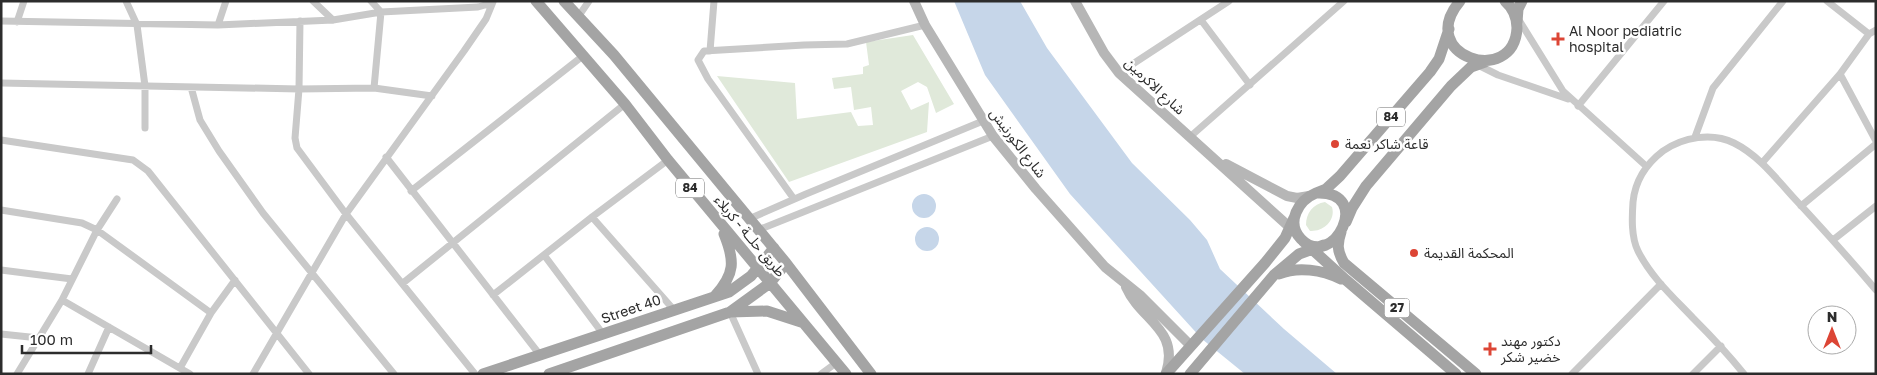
<svg xmlns="http://www.w3.org/2000/svg" width="1877" height="375" viewBox="0 0 1877 375" font-family="'Golos Text','Noto Sans Arabic',sans-serif">
  <style>
    .green { fill: #e0e9da }
    .water { fill: #c6d6e9 }
    .lines { fill: none; stroke-linecap: round; stroke-linejoin: round }
    .street { stroke: #c9c9c9; stroke-width: 7 }
    .secondary { stroke: #b6b6b6; stroke-width: 10 }
    .primary { stroke: #a4a4a4; stroke-width: 11 }
    .poi-dot { fill: #dc4535; stroke: #fff; stroke-width: 2 }
    .labels { text-anchor: middle; stroke-width: 5; stroke-linejoin: round; paint-order: stroke }
    .shield { fill: #fff; stroke: #6b6b6b; stroke-width: 1 }
    .shield-label { font-size: 12px; font-weight: bold; fill: #2c2c2c }
    .poi-label { font-size: 14px; fill: #2c2c2c; stroke: #fff; text-anchor: start }
    .street-label { font-size: 14px; fill: #2c2c2c; stroke: #fff }
  </style>
  <rect width="100%" height="100%" fill="#fff"/>
  <!-- green -->
  <path class="green" d="M913,35L954,104L936,113L927,87L918,82L901,91L911,110L929,102L927,132L789,182L717,76L795,83L797,119L851,112L858,126L873,125L871,107L854,110L851,87L834,89L832,78L863,74V67L869,65L866,42Z
    M1325,202L1332,207C1336,221 1323,232 1310,231L1306,225C1306,213 1313,204 1325,202Z"/>
  <!-- water -->
  <path class="water" d="M954,1H1020L1047,48L1132,163L1190,220L1207,240L1220,269L1284,329L1337,374H1245L1202,339L1070,194L985,75Z
    M912 206a12 12 0 1 1 24 0a12 12 0 1 1-24 0Z
    M915 239a12 12 0 1 1 24 0a12 12 0 1 1-24 0Z"/>
  <g class="lines">
    <!-- street -->
    <path class="street" d="M126,1L137,25L145,86V128
      M313,1L333,20
      M371,1L381,12L374,88
      M1827,1L1869,34
      M578,17L589,1
      M1201,20L1250,85
      M1519,20L1563,91L1646,166
      M1,21L218,25L333,20L381,12L478,7L492,3
      M300,21L299,89L295,138L297,148L346,214L475,374
      M17,22L24,1
      M218,25L226,1
      M710,51L714,1
      M1476,64L1498,75L1568,99
      M1119,73L1229,1
      M1840,74L1876,141
      M1,83L299,89L374,88L432,96
      M191,87L200,120L219,151L263,213L394,374
      M1578,106L1664,1
      M1191,136L1344,1
      M1695,137L1713,88L1783,1
      M1,140L133,160L148,171L309,374
      M386,157L540,355
      M1762,163L1840,74L1869,34L1876,30
      M411,191L584,55
      M794,199L708,79L698,60L704,51L804,45L847,44L925,25
      M1801,206L1876,144
      M1,210L82,223L97,230L211,313
      M592,217L674,310
      M749,219L806,194L983,121
      M758,230L993,136
      M1833,240L1876,206
      M544,255L603,334
      M1,270L72,279
      M403,283L625,104
      M493,295L592,217L668,160
      M62,300L190,374
      M730,312L758,374
      M1,334L39,338
      M180,368L211,313L235,280
      M17,374L62,300L97,230L117,199
      M88,374L109,327
      M253,374L346,214L464,51L486,19L493,2
      M821,374L836,363
      M1572,374L1661,284
      M1693,374L1721,346
      M1744,374C1728,354 1711,336 1693,318C1673,297 1651,277 1638,251C1631,237 1632,217 1633,202C1635,181 1646,164 1663,151C1683,137 1712,132 1734,143C1758,155 1775,177 1793,197C1821,227 1849,258 1876,290"/>
    <!-- secondary -->
    <path class="secondary" d="M914,1L925,25L993,136L1036,189L1105,267L1141,296L1191,346
      M1075,1L1104,53L1119,73L1295,232
      M1226,164L1287,196L1297,198L1309,196
      M1126,287C1141,321 1180,329 1166,373"/>
    <!-- primary -->
    <path class="primary" d="M536,1L625,104L668,160L846,374
      M564,1L614,55L786,263L871,374
      M1460,1C1414,56 1514,88 1517,28C1517,18 1513,8 1505,1
      M1517,22L1518,9L1522,1
      M1316,193L1326,189L1340,176L1430,72L1439,59L1449,29
      M1316,193C1375,190 1333,272 1301,239C1285,222 1299,200 1316,193Z
      M1346,222L1352,208L1366,186L1451,86L1471,67L1485,62
      M1341,232C1337,244 1337,251 1344,263L1476,374
      M1303,241L1346,280L1456,374
      M1279,274C1298,266 1322,270 1341,279
      M715,296C735,274 735,261 724,234
      M730,312L767,311L801,322
      M483,374L729,292L751,276L774,248
      M549,374L730,312L770,283L786,263
      M1166,374L1265,263L1285,238L1294,218
      M1190,374L1274,275L1299,254L1324,245"/>
  </g>
  <!-- markers -->
  <g class="poi-dot">
    <path d="M1555.5 31.5h5v5h5v5h-5v5h-5v-5h-5v-5h5z"/>
    <circle cx="1335" cy="144" r="5"/>
    <circle cx="1414" cy="253" r="5"/>
    <path d="M1487.5 341.5h5v5h5v5h-5v5h-5v-5h-5v-5h5z"/>
  </g>
  <g class="labels">
    <!-- shield labels -->
    <g class="shield">
      <rect x="1377" y="107.5" width="28" height="19" rx="4"/>
      <rect x="676" y="178.5" width="28" height="19" rx="4"/>
      <rect x="1384.5" y="298.5" width="25" height="19" rx="4"/>
    </g>
    <g class="shield-label">
      <text x="1391" y="121">84</text>
      <text x="690" y="192">84</text>
      <text x="1397" y="312">27</text>
    </g>
    <!-- poi labels -->
    <g class="poi-label">
      <text x="1569" y="36">Al Noor pediatric<tspan x="1569" dy="16">hospital</tspan></text>
      <text x="1345" y="149">قاعة شاكر نعمة</text>
      <text x="1424" y="258">المحكمة القديمة</text>
      <text x="1501" y="346">دكتور مهند<tspan x="1501" dy="16">خضير شكر</tspan></text>
    </g>
    <!-- street labels -->
    <g class="street-label">
      <text transform="translate(1155 86) rotate(43)" y="5">شارع الاكرمين</text>
      <text transform="translate(1018 143) rotate(53)" y="5">شارع الكورنيش</text>
      <text transform="translate(750 236) rotate(50)" y="5">طريق حلــة - كربلاء</text>
      <text transform="translate(631 309) rotate(-19)" y="5">Street 40</text>
    </g>
  </g>
  <!-- border -->
  <rect width="1877" height="375" fill="none" stroke="#2c2c2c" stroke-width="5"/>
  <!-- north arrow -->
  <g transform="translate(1832 330)"><circle r="24" fill="#ffffff" stroke="#ababab"/>
  <path d="M0-4L9 19L0 12L-9 19Z" fill="#dc4535"/>
  <text y="-8" font-size="14" font-weight="bold" text-anchor="middle" fill="#2c2c2c">N</text>
  </g>
  <!-- scale -->
  <path d="M22 345v8h129v-8" fill="none" stroke="#2c2c2c" stroke-width="2.5"/>
  <text x="30" y="345" font-size="15" fill="#2c2c2c" stroke="#ffffff" stroke-width="4" paint-order="stroke">100 m</text>
</svg>
